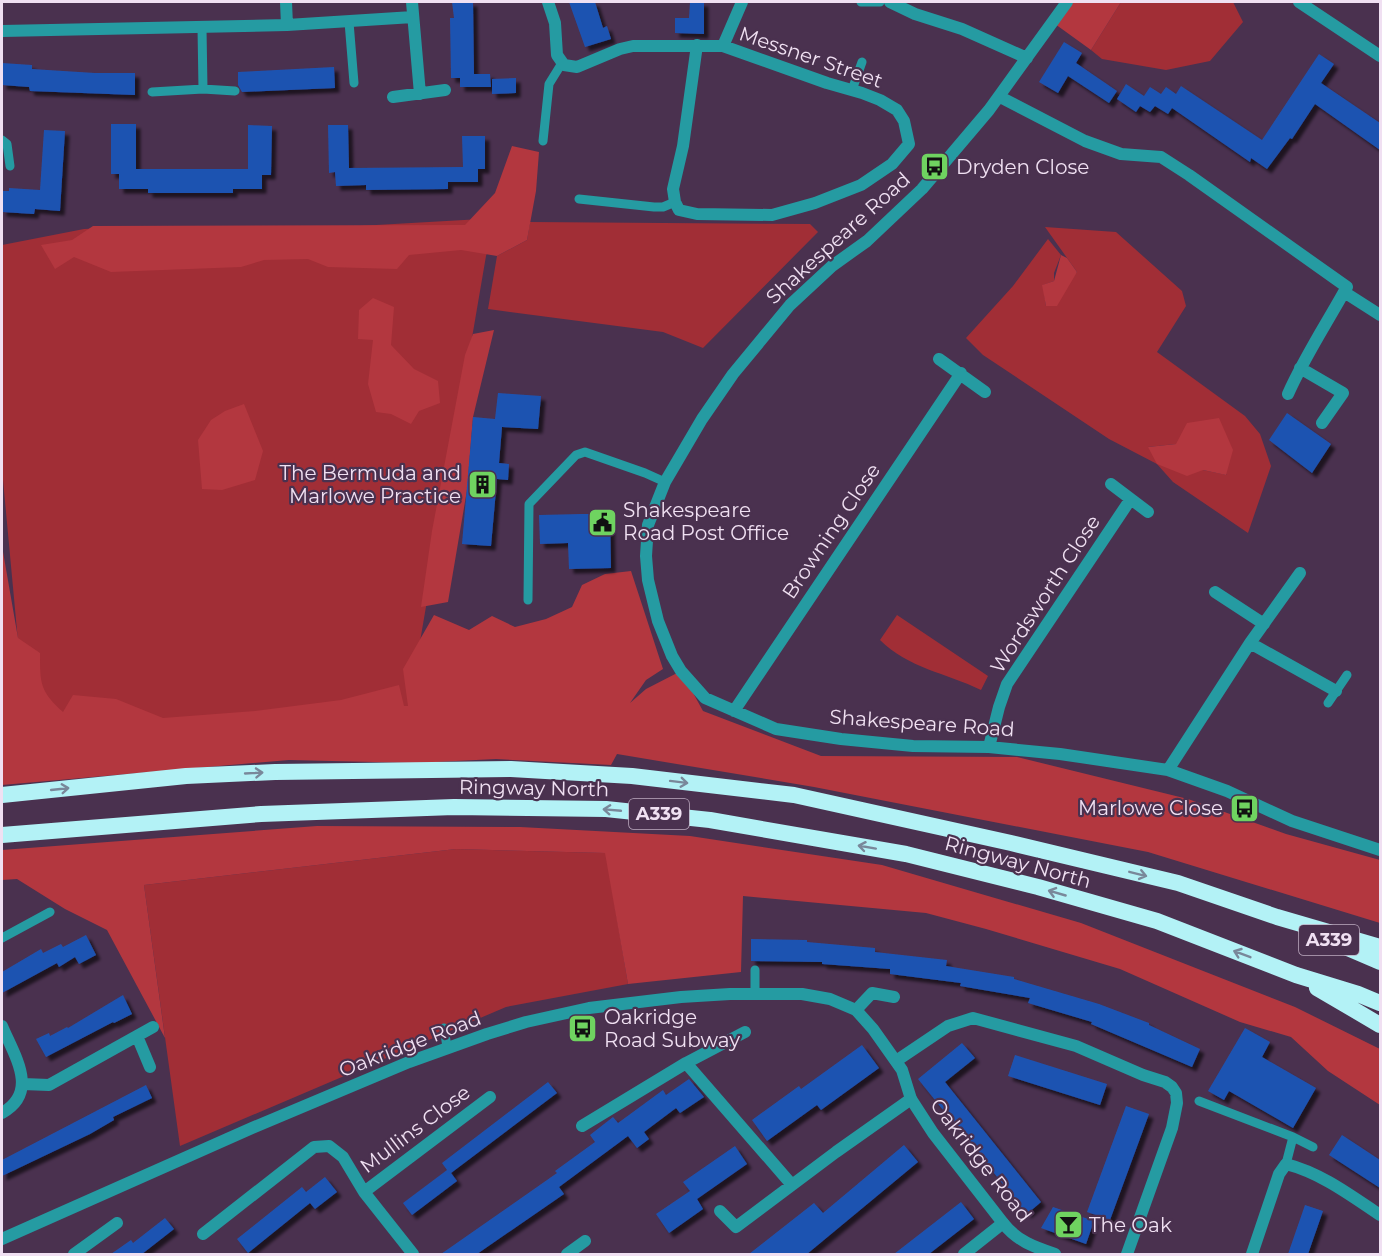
<svg xmlns="http://www.w3.org/2000/svg" width="1382" height="1256" viewBox="0 0 1382 1256" font-family="Montserrat,sans-serif">
  <style>
    .green { fill: #a12e36; fill-rule: evenodd }
    .forest { fill: #b3373f }
    .building { fill: #1f53b1; filter: url(#shadow) }
    .lines { fill: none; stroke-linecap: round; stroke-linejoin: round }
    .service { stroke: #259ba2; stroke-width: 9 }
    .minor { stroke: #259ba2; stroke-width: 12 }
    .tertiary { stroke: #259ba2; stroke-width: 12 }
    .trunk { stroke: #b3f2f6; stroke-width: 16 }
    .oneway { stroke: #79889a }
    .labels { text-anchor: middle; stroke-width: 4.5; stroke-linejoin: round; paint-order: stroke }
    .shield { fill: #4a314f; stroke: #beacc1; stroke-width: 1.5 }
    .shield-label { font-size: 18px; font-weight: bold; fill: #f0e0f2 }
    .street-label { font-size: 20px; fill: #f0e0f2; stroke: #4a314f }
    .poi-label { font-size: 20px; fill: #f0e0f2; stroke: #4a314f; text-anchor: start }
  </style>
  <defs>
    <filter id="shadow"><feDropShadow dx="4.5" dy="4.5" stdDeviation="1.5" flood-color="#0009"/></filter>
  </defs>
  <rect width="100%" height="100%" fill="#4a314f"/>
  <!-- green -->
  <path class="green" d="M1121,2H1233L1243,22L1210,61L1166,70L1102,59L1091,50Z
    M499,218L486,256L409,706L346,717L52,742L19,652L2,469V245L84,229L126,227H341Z
    M530,222L810,224L818,232L703,348L663,332L488,309L497,256L527,240Z
    M1045,227L1116,232L1182,291L1186,306L1157,352L1245,416L1260,434L1271,466L1248,533L1173,482L1157,464L1109,439L983,355L966,338L1013,286L1048,239L1061,255L1054,273V281L1043,285L1046,306L1077,272ZM1176,444L1227,475L1203,470L1148,447Z
    M897,615L988,676L981,690C946,673 908,668 880,640Z
    M456,849L606,853L628,984L506,1007L180,1146L144,885Z"/>
  <!-- forest -->
  <path class="forest" d="M1070,2H1121L1091,50L1055,24Z
    M512,146L539,152L536,191L527,240L497,256L461,250L409,255L397,269L328,267L308,259L264,260L241,267L111,272L74,257L55,269L41,245L72,240L93,226L465,225L495,193Z
    M1061,255L1067,258L1077,272L1057,306H1046L1042,285L1054,281Z
    M373,298L394,307L391,345L414,369L438,381L440,403L419,411L411,424L391,414L376,412L368,384L373,340L358,339L359,310Z
    M494,330L473,417L467,490L448,602L421,607L432,531L465,355L473,334Z
    M244,404L263,451L255,480L222,490L202,489L198,440L211,420L225,411Z
    M1219,418L1233,450L1226,475L1203,470L1187,476L1157,464L1148,447L1176,444L1187,423Z
    M2,546L18,638L40,653C40,684 40,691 63,712L73,695L116,699L163,718L255,711L341,700L399,685L404,706H408L403,669L434,615L469,630L492,616L515,627L546,619L572,607L582,585L605,574L631,571L663,669L646,680L630,703L646,689L681,671L703,711L821,756L1017,757L1188,799L1286,834L1380,860V923L1148,852L814,787L617,754L611,765L496,759L416,763L289,760L2,785Z
    M317,826L520,827L690,836L882,865L1081,923L1295,1007L1380,1049V1105L1328,1071L1291,1037L1240,1022L1120,969L986,929L926,913L743,896L741,972L628,984L605,853L456,849L144,885L165,1038L107,930L65,909L17,879L2,880V850Z"/>
  <!-- building -->
  <path class="building" d="M452,2H473L474,74H490L491,87H460V78H451L450,18H454Z
    M569,2H595L603,28L607,26L611,39L585,47Z
    M690,2H704V34L675,33V18H689Z
    M1064,42L1082,53L1076,63L1117,91L1109,103L1068,76L1058,93L1039,82Z
    M1319,54L1334,64L1321,83L1380,123V150L1315,104L1292,139L1290,138L1267,169L1251,158L1250,162L1172,108L1168,114L1155,106L1150,112L1140,106L1136,112L1117,99L1126,84L1144,96L1150,87L1161,94L1166,87L1176,94L1181,86L1262,140Z
    M2,63L32,65V69L95,73H135V95L30,91L29,87L2,85Z
    M334,67L335,88L242,92L238,85V72Z
    M516,78V93L492,94V79Z
    M111,124H136V169H248V125L272,126L271,175H262V189H233V193H148V189H119V174H111Z
    M328,125H348L349,168L463,167L462,136H485V169H478V182H448V189L366,190V185L336,186L335,172L329,173Z
    M44,130L65,131L60,211L35,209L34,214L2,212V191H9V188L40,190Z
    M498,393L541,396L538,429L502,427L499,463L509,464L508,480L497,479L491,546L462,544L473,417L495,419Z
    M1287,413L1331,444L1312,473L1269,440Z
    M582,514H610L611,568L569,569L568,543L540,544L539,515Z
    M86,935L96,955L79,964L75,957L59,967L57,963L2,993V972L41,949L43,953L61,944L63,947Z
    M751,939L807,940V942L875,948V952L947,960L946,966L1014,977V979L1099,1004L1149,1023V1025L1200,1049L1192,1067L1091,1024L1092,1022L1028,1003L1030,998L960,986L961,983L890,974V969L822,964V962L751,961Z
    M123,995L132,1014L114,1023L113,1022L46,1057L36,1039L49,1033L50,1036L67,1027L68,1028Z
    M1245,1028L1270,1042L1262,1057L1316,1088L1293,1128L1229,1091L1224,1100L1208,1091Z
    M962,1043L975,1058L945,1082L1041,1202L1027,1214L918,1079Z
    M862,1045L879,1068L821,1110L817,1105L767,1141L752,1120L799,1086L801,1089Z
    M1015,1055L1107,1084L1100,1105L1008,1076Z
    M689,1079L704,1097L680,1113L676,1108L644,1132L649,1139L637,1148L628,1136L559,1187L564,1194L477,1254H441L557,1173L555,1171L595,1142L590,1135L613,1117L618,1123L663,1090L666,1095Z
    M548,1082L557,1093L451,1173L457,1181L412,1215L403,1203L447,1170L442,1163Z
    M146,1085L152,1098L113,1117L114,1120L90,1134L2,1176V1160Z
    M1126,1106L1149,1114L1110,1220L1087,1212Z
    M1342,1135L1380,1160V1188L1329,1155Z
    M904,1145L918,1162L807,1254H749L814,1203L823,1213Z
    M735,1146L747,1164L697,1199L703,1209L669,1233L656,1214L690,1191L683,1182Z
    M325,1177L337,1192L315,1209L310,1203L248,1253L237,1239L302,1187L306,1192Z
    M961,1202L974,1219L929,1254H894Z
    M1305,1205L1323,1211L1308,1254H1288Z
    M1053,1207L1094,1221L1086,1244L1041,1228Z
    M165,1218L174,1229L142,1254H111L131,1240L133,1243Z"/>
  <g class="lines">
    <!-- service -->
    <path class="service" d="M861,2H880
      M349,22L354,83
      M202,28L203,89
      M852,90L862,62
      M152,92L203,89L235,91
      M2,140L7,144L10,166
      M543,141L549,84L562,63
      M579,199L654,207H663L675,202
      M528,600L529,504L576,455L585,452L645,473L665,482
      M1328,703L1347,675
      M2,938L50,912
      M755,970V994
      M444,1028L447,1047
      M1199,1101L1293,1137L1313,1147
      M1286,1164L1293,1137"/>
    <!-- minor -->
    <path class="minor" d="M286,2L287,25
      M412,2L420,94
      M548,2L555,23L557,55L564,65L577,67L620,49L633,46H723L827,83L862,93L880,100L897,110L904,121L909,144L892,164L861,185L815,203L772,215L697,214L679,210L675,202L673,189L683,146L697,45
      M890,2L915,14L962,29L1027,58
      M1067,2L989,110L922,189L867,241L832,266L790,305L733,374L702,419L665,482L648,525L646,556L648,580L658,621L672,656L681,671L705,698L776,729L841,739L913,746L989,747L1060,754L1168,770L1227,791L1292,821L1380,850
      M1299,2L1380,56
      M2,31L287,25L413,17
      M723,46L742,2
      M393,97L445,90
      M1000,97L1085,141L1121,154L1161,157L1189,175L1347,287L1344,292
      M939,359L985,392
      M1300,368L1343,393L1322,423
      M1288,394C1304,358 1325,326 1344,292L1380,315
      M1111,484L1148,512
      M1215,592L1264,624
      M1250,643L1336,691
      M734,711L961,373
      M989,747L999,707L1007,684L1130,500
      M1168,770L1250,643L1300,573
      M856,1010L872,993L894,997
      M2,1026C14,1055 40,1092 2,1113
      M137,1036L150,1067
      M896,1061L948,1026L973,1018L1076,1046L1143,1075L1165,1082L1172,1087L1176,1093L1177,1103L1172,1128L1127,1254
      M686,1063L792,1185
      M23,1084L49,1085L153,1027
      M582,1126L686,1063L745,1032
      M364,1192L490,1097
      M720,1211L736,1227L836,1152L911,1099
      M203,1234L314,1147L329,1146L343,1157L364,1192L413,1254
      M74,1254L117,1223
      M567,1254L585,1241
      M964,1254L1003,1223
      M1252,1254L1279,1174L1286,1164C1321,1173 1350,1195 1380,1215"/>
    <!-- tertiary -->
    <path class="tertiary" d="M2,1239L252,1128L409,1062L487,1034L526,1022L589,1008L681,997L730,994H802L830,999L856,1010L873,1029L902,1070L911,1099L933,1133L1003,1223C1017,1241 1034,1247 1055,1254"/>
    <!-- trunk -->
    <path class="trunk" d="M2,795L186,776L275,772L511,769L632,776L794,795L1011,843L1178,883L1277,917L1380,947
      M2,835L261,814L454,807L606,809L710,820L906,854L1038,887L1157,921L1296,975L1358,994L1380,1003
      M1338,944L1380,962
      M1317,988L1380,1025"/>
  </g>
  <!-- one-way arrows -->
  <defs><path id="oneway-shaft" d="M-6 0H5M1.5-3L5.5 0L1.5 3" fill="none" stroke-width="1.6" stroke-linecap="round" stroke-linejoin="round" transform="scale(1.5)"/></defs>
  <g class="oneway">
    <use href="#oneway-shaft" transform="translate(254 773) rotate(-3)"/>
    <use href="#oneway-shaft" transform="translate(679 782) rotate(7)"/>
    <use href="#oneway-shaft" transform="translate(60 789) rotate(-6)"/>
    <use href="#oneway-shaft" transform="translate(612 810) rotate(-175)"/>
    <use href="#oneway-shaft" transform="translate(867 847) rotate(-170)"/>
    <use href="#oneway-shaft" transform="translate(1138 874) rotate(14)"/>
    <use href="#oneway-shaft" transform="translate(1057 893) rotate(-164)"/>
    <use href="#oneway-shaft" transform="translate(1242 954) rotate(-159)"/>
  </g>
  <!-- icons -->
  <defs>
    <symbol id="bus-square" viewBox="-11 -11 22 22"><rect x="-9" y="-9" width="18" height="18" rx="4" fill="#6fd360" stroke="#4a314f"/><path d="M-5-6H5V4H4V6H2V4H-2V6H-4V4H-5ZM-3.5-4V0h7V-4ZM-3.5 1.2v1.5H-2V1.2ZM2 1.2v1.5H3.5V1.2Z" fill="#111"/></symbol>
    <symbol id="building-square" viewBox="-11 -11 22 22"><rect x="-9" y="-9" width="18" height="18" rx="4" fill="#6fd360" stroke="#4a314f"/><path d="M-4-6H4V6H1V3H-1V6H-4ZM-2.5-4.3h1.7v1.8h-1.7ZM.8-4.3h1.7v1.8H.8ZM-2.5-1h1.7V.8h-1.7ZM.8-1h1.7V.8H.8Z" fill="#111"/></symbol>
    <symbol id="civic-square" viewBox="-11 -11 22 22"><rect x="-9" y="-9" width="18" height="18" rx="4" fill="#6fd360" stroke="#4a314f"/><path d="M-.6-6.5H3V-4.5H.6V-3L4-1V1h2V6H-6V1h2V-1L-.6-3ZM-1.2 2.5V6h2.4V2.5Z" fill="#111"/></symbol>
    <symbol id="bar-square" viewBox="-11 -11 22 22"><rect x="-9" y="-9" width="18" height="18" rx="4" fill="#6fd360" stroke="#4a314f"/><path d="M-6-5H6L.8 .8V4.5H3.5V6h-7V4.5H-.8V.8Z" fill="#111"/></symbol>
  </defs>
  <g fill-rule="evenodd">
    <use href="#bus-square" x="918" y="150" width="33" height="33"/>
    <use href="#building-square" x="466" y="468" width="33" height="33"/>
    <use href="#civic-square" x="586" y="506" width="33" height="33"/>
    <use href="#bus-square" x="1228" y="792" width="33" height="33"/>
    <use href="#bus-square" x="566" y="1012" width="33" height="33"/>
    <use href="#bar-square" x="1052" y="1208" width="33" height="33"/>
  </g>
  <g class="labels">
    <!-- shield labels -->
    <g class="shield">
      <rect x="629" y="799" width="60" height="30" rx="4.5"/>
      <rect x="1299" y="925" width="60" height="30" rx="4.5"/>
    </g>
    <g class="shield-label">
      <text x="659" y="820">A339</text>
      <text x="1329" y="946">A339</text>
    </g>
    <!-- street labels -->
    <g class="street-label">
      <text transform="translate(811 57) rotate(19)" y="7">Messner Street</text>
      <text transform="translate(838 238) rotate(-42)" y="7">Shakespeare Road</text>
      <text transform="translate(831 531) rotate(-56)" y="7">Browning Close</text>
      <text transform="translate(1045 594) rotate(-57)" y="7">Wordsworth Close</text>
      <text transform="translate(922 723) rotate(4)" y="7">Shakespeare Road</text>
      <text transform="translate(534 788) rotate(1)" y="7">Ringway North</text>
      <text transform="translate(1018 862) rotate(15)" y="7">Ringway North</text>
      <text transform="translate(410 1044) rotate(-21)" y="7">Oakridge Road</text>
      <text transform="translate(415 1129) rotate(-37)" y="7">Mullins Close</text>
      <text transform="translate(981 1160) rotate(52)" y="7">Oakridge Road</text>
    </g>
    <!-- poi labels -->
    <g class="poi-label">
      <text x="956" y="174">Dryden Close</text>
      <text x="461" y="480" text-anchor="end">The Bermuda and<tspan x="461" dy="23">Marlowe Practice</tspan></text>
      <text x="623" y="517">Shakespeare<tspan x="623" dy="23">Road Post Office</tspan></text>
      <text x="1223" y="815" text-anchor="end">Marlowe Close</text>
      <text x="604" y="1024">Oakridge<tspan x="604" dy="23">Road Subway</tspan></text>
      <text x="1089" y="1232">The Oak</text>
    </g>
  </g>
  <!-- border -->
  <rect width="1382" height="1256" fill="none" stroke="#f0e0f2" stroke-width="6"/>
</svg>
